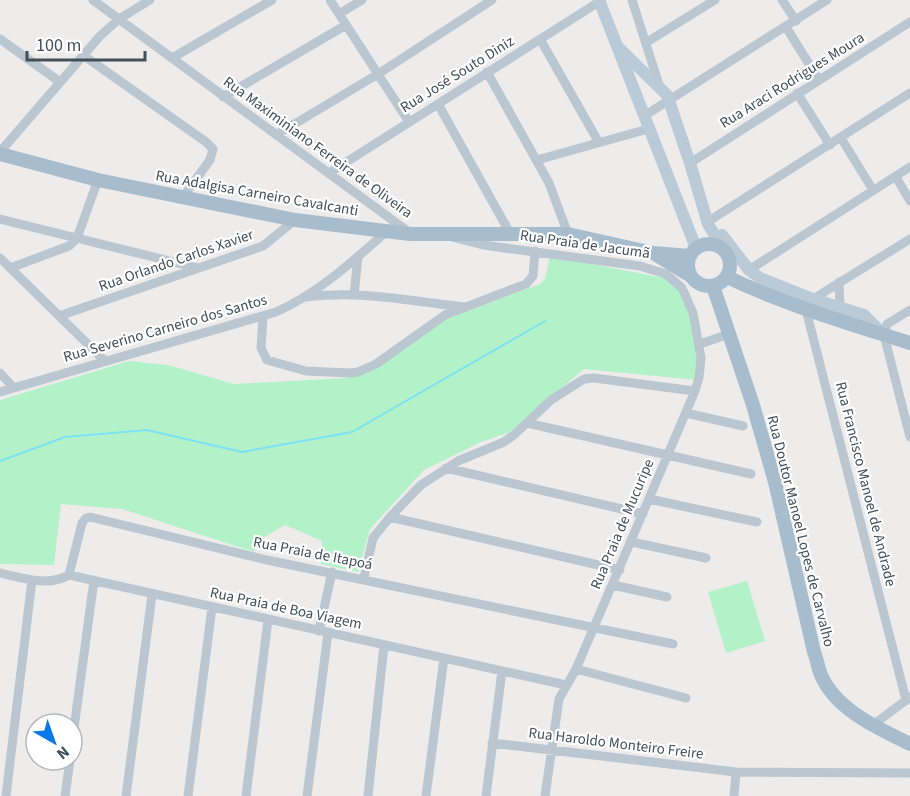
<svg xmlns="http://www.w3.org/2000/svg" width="910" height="796" viewBox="0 0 910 796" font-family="'Source Sans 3',sans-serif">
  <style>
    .green { fill: #b3f2c8 }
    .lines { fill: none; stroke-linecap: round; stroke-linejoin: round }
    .stream { stroke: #7ce2f3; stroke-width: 2 }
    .street { stroke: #bac7d0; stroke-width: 9 }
    .secondary { stroke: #bbcad7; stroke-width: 12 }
    .primary { stroke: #a7bdce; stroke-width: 14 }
    .labels { text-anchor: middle; stroke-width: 4.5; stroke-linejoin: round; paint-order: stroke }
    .street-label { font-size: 15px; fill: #42505a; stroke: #fff }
  </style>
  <rect width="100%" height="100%" fill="#eeebeb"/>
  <!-- green -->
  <path class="green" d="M550,256L680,281L690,294L701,338L697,380L584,369L510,432L481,442L424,470L370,529L358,572L321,564L322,541L285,525L256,542L254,552L122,509L61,504L54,565L0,564V400L129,361L168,365L234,384L347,378L447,319L540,284L545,279Z
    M747,581L765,641L726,653L708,592Z"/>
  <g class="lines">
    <!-- stream -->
    <path class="stream" d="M0,461L65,437L147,430L242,452L352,432L545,321"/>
    <!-- street -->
    <path class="street" d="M93,0L410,233
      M330,0L409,122
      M632,0L660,88
      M782,0L796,21
      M339,14L362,0
      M786,27L819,80
      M0,39L60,82
      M540,39L598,141
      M647,42L715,0
      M83,55L206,142L213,149L210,160L183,197
      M172,58L272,0
      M487,72L549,183L568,234
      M797,93L830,145
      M223,97L346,25
      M438,104L511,235
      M644,116L827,0
      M276,135L378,74L492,0
      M841,138L873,190
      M0,152L100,36L119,19L150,0
      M537,160L648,129
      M690,163L910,22
      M329,173L602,0
      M896,177L910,201
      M0,219L198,268
      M712,219L910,93
      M452,237L483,245L640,266L666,274L682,288L693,313L701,358L699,378L695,391L576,669L559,699L545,796
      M0,258L105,361
      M10,268L69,246L77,238L98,180
      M749,270L910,167
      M839,282L840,307
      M354,295L358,257
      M307,297C359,290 412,301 464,307
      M813,299L910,239
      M806,310L906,700
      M910,310L887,324L884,335L910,437
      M59,316L263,246L295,220
      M263,317L261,348L267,360L306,371L350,373L358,372L376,364L445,315L526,284L533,276L535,251
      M700,344L729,334
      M0,373L13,387
      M0,392L276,312C317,294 352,262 386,232
      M686,413L743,426
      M527,423L751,474
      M446,468L643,514
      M649,499L757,522
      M390,517L620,570
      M632,542L706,558
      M0,573C22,578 48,587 69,575L566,685
      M69,575L82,523L86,518L90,517L267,560L673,644
      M364,578L373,538L390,517L421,485L458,461L504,442L515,434L551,400L584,379L594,378L695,391
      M613,585L667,597
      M319,631L332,572
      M576,669L686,698
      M873,725L910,697
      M72,743L94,580
      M492,743L736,772L910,773
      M6,796L32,580
      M65,796L70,760
      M126,796L152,595
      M188,796L212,607
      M246,796L268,620
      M307,796L328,633
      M368,796L384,645
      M426,796L444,658
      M486,796L502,671
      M734,796L736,772"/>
    <!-- secondary -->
    <path class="secondary" d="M599,0L696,248
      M619,48L667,95L690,163L708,224L723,249
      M722,235L749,270L760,278L813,299L864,315L883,334"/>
    <!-- primary -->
    <path class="primary" d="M0,154L98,180L295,220L410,234H568L653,253L690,256
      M688 265a21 21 0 1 1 42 0a21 21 0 1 1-42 0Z
      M655,254L691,276
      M727,277C786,305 848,323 910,343
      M713,286L753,405L775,482L814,652C817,659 818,668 821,675C836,710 878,728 910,744"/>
  </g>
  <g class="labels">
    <!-- street labels -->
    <g class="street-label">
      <text transform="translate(457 74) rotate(-32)" y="5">Rua José Souto Diniz</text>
      <text transform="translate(792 80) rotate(-32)" y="5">Rua Araci Rodrigues Moura</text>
      <text transform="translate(318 147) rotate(36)" y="5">Rua Maximiniano Ferreira de Oliveira</text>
      <text transform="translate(257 193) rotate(10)" y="5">Rua Adalgisa Carneiro Cavalcanti</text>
      <text transform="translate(585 244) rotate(8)" y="5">Rua Praia de Jacumã</text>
      <text transform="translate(176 260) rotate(-19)" y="5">Rua Orlando Carlos Xavier</text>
      <text transform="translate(165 328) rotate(-16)" y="5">Rua Severino Carneiro dos Santos</text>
      <text transform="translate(866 484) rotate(76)" y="5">Rua Francisco Manoel de Andrade</text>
      <text transform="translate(622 524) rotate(-67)" y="5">Rua Praia de Mucuripe</text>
      <text transform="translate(801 531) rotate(76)" y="5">Rua Doutor Manoel Lopes de Carvalho</text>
      <text transform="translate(313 553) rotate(11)" y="5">Rua Praia de Itapoá</text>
      <text transform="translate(286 608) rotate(12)" y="5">Rua Praia de Boa Viagem</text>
      <text transform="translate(616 743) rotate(7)" y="5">Rua Haroldo Monteiro Freire</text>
    </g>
  </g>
  <!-- north arrow -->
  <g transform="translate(54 742) rotate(140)"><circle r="28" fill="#ffffff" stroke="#b3b9bd" stroke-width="1.5"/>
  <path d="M0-4.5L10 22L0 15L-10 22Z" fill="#0879eb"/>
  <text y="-9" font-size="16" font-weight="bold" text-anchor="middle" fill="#42505a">N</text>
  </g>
  <!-- scale -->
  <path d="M27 51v9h118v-9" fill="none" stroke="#42505a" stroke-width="3"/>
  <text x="36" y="51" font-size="18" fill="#42505a" stroke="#ffffff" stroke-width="4.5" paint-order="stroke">100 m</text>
</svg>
